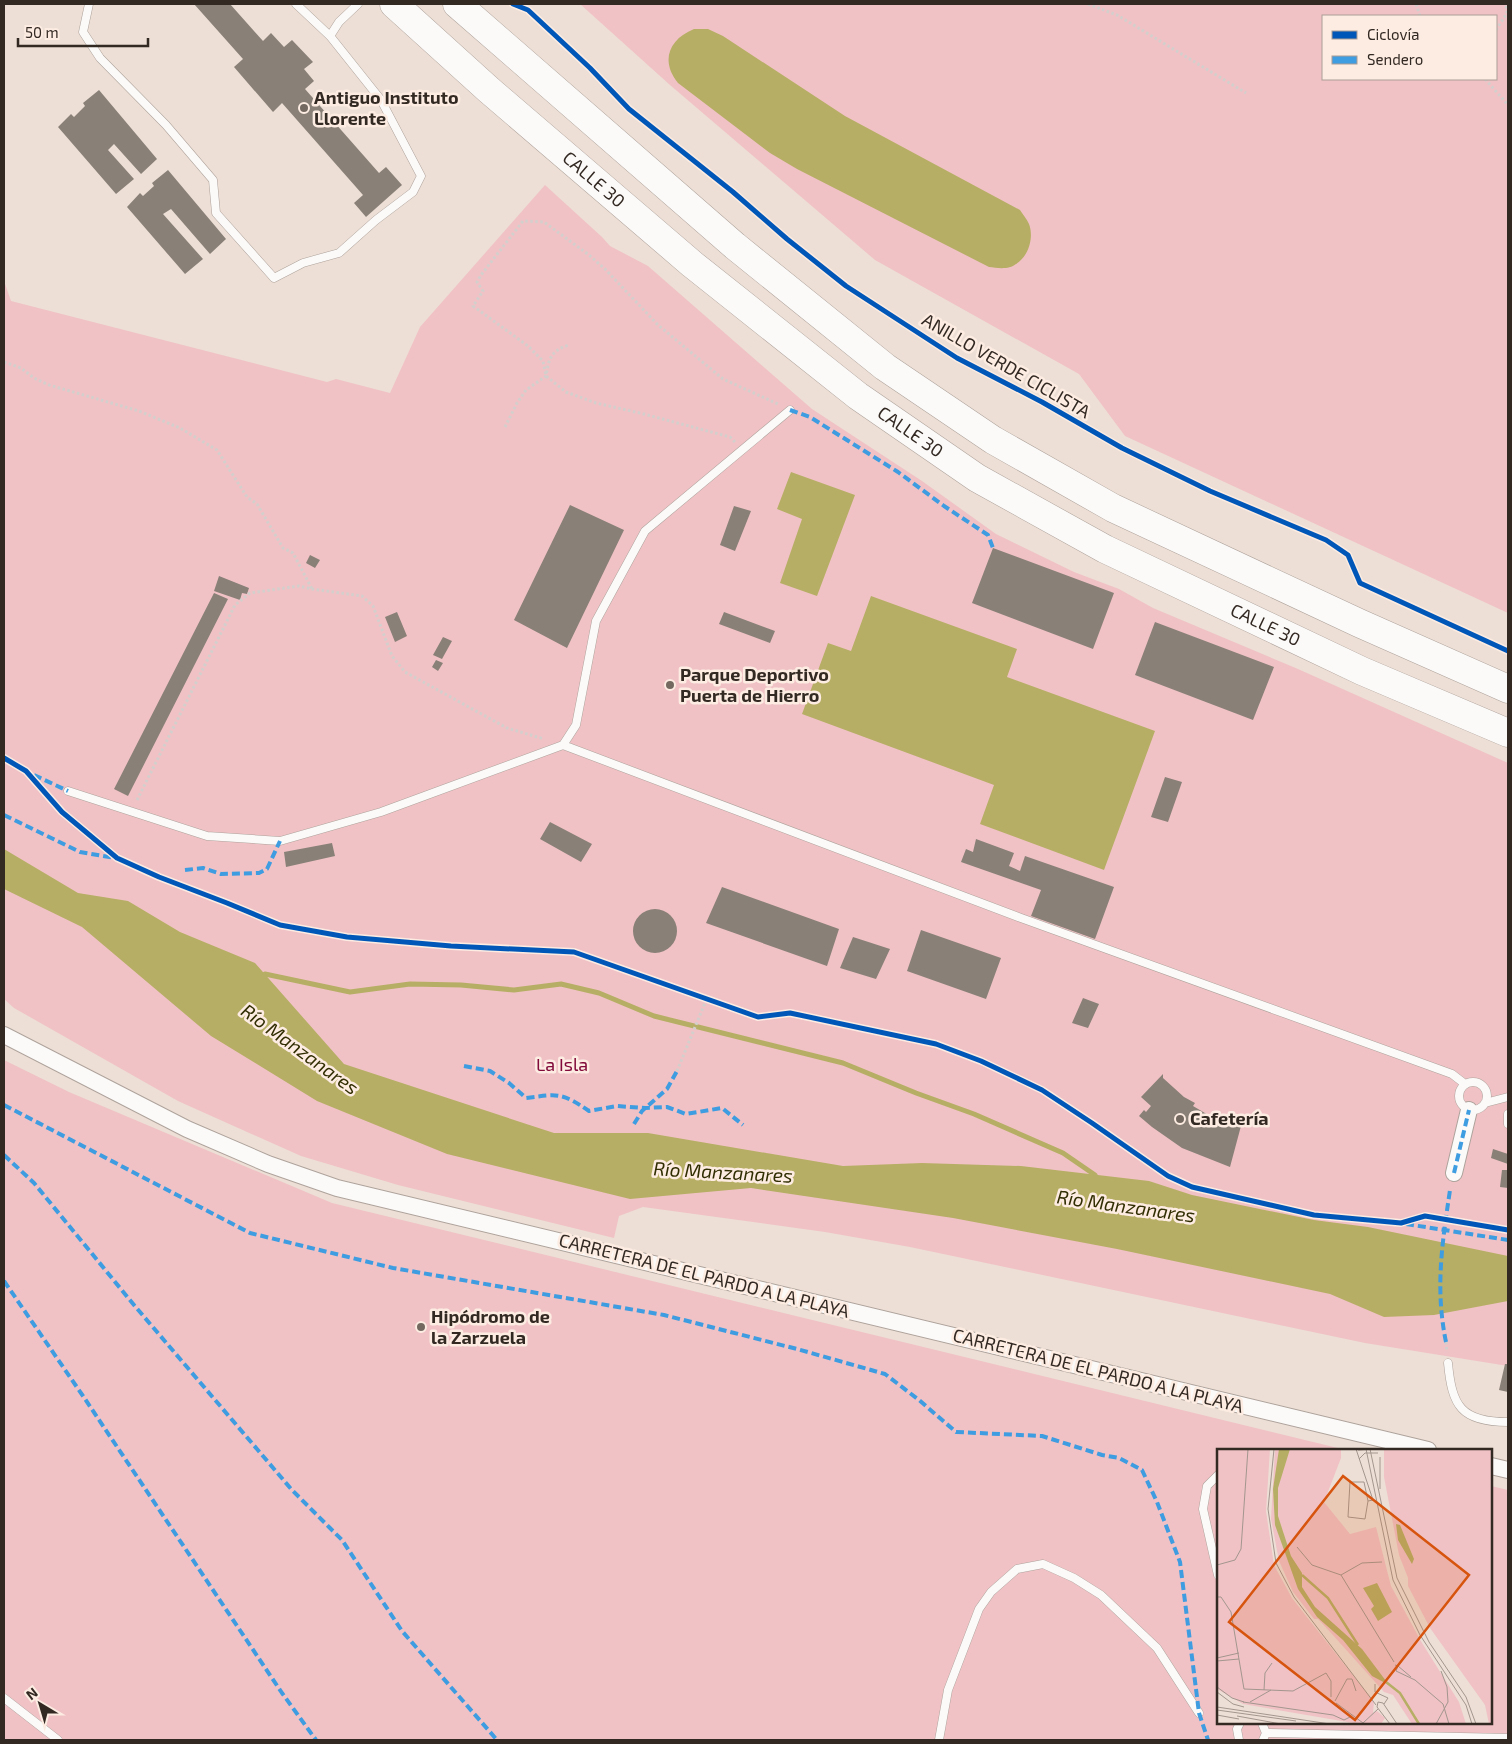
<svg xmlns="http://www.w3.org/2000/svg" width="1512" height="1744" viewBox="0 0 1512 1744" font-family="'Exo 2',sans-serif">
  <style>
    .green { fill: #f0c2c6; fill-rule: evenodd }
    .water { fill: #b7ae65 }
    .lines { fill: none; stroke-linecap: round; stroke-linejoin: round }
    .stream { stroke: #b7ae65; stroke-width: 5 }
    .building { fill: #898078 }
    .lane-casing { stroke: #aea39c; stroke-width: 9 }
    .street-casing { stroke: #aea39c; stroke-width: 18 }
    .highway-casing { stroke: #aea39c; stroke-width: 29 }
    .path { stroke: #d3cfcc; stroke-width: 3; stroke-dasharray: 2.5 2.5; stroke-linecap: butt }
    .lane { stroke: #fcfaf9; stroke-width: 8 }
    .street { stroke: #fcfaf9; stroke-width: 16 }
    .highway { stroke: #fcfaf9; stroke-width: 28 }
    .quiet { stroke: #3e9ce0; stroke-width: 4; stroke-dasharray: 8 4; stroke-linecap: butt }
    .cycleway-casing { stroke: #fcece2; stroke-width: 8 }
    .cycleway { stroke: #0057b8; stroke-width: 5 }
    .poi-dot { fill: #746961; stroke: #fcece2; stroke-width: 2 }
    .labels { text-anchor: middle; stroke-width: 5; stroke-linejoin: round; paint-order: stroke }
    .poi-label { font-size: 18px; font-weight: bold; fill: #332923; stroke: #fcece2; text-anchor: start }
    .street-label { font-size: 18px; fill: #332923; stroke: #fcece2 }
    .park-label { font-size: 18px; fill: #810a3a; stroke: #fcece2 }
    .water-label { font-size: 19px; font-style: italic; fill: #322e03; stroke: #fcece2 }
    .inset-river { fill: none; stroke: #b7ae65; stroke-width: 2.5 }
    .inset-road { fill: none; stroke: #a3968e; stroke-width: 1 }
    .view { fill: #d6540e; fill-opacity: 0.15; stroke: #d6540e; stroke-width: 2.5 }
    .inset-edge { fill: none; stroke: #332923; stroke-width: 2.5 }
  </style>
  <rect width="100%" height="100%" fill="#eddfd5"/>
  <!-- green -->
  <path class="green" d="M580,4H1508V613L1125,436L1079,374L875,260L670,85ZM1323,16H1496V79H1323Z
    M545,185L602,237L610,246L648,266L812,409L922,481L996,534L1074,572L1119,589L1153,608L1298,669L1508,763V1366L1365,1343L910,1247L825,1232L643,1207L619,1216L614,1238L398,1185L301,1156L178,1101L14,1008L4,999V281L11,301L327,382L336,379L390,393L420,327Z
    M4,1060L69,1092L332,1203L1346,1450H1218V1723H1491V1486L1508,1490V1740H4Z"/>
  <!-- water -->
  <path class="water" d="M694,29H708L723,36L845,116L1020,210C1023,215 1027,219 1029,224C1034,237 1029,256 1016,264C1009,270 997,268 989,267L797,169L770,153L678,83C660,61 669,39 694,29Z
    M791,472L855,495L817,596L780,583L802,519L777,509Z
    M871,596L1017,649L1007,677L1155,731L1104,870L980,824L994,785L802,714L828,643L851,651Z
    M4,849L78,893L128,901L180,932L255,963L344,1064L554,1133H648L843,1166L922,1163L1021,1166L1149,1181L1192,1195L1314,1220L1368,1227L1508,1256V1301L1434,1315L1384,1317L1330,1294L1117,1249L953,1218L751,1188L630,1199L447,1154L317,1101L211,1036L82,927L4,889Z"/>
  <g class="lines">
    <!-- stream -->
    <path class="stream" d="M265,974L350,992L410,984L461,985L514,990L561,984L599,993L654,1016L843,1063L916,1093L974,1114L1063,1153L1095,1175"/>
  </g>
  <!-- building -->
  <path class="building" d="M194,4H230L263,41L271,33L284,47L292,40L313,62L304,69L314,81L305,89L379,173L386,167L402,185L366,217L354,203L363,195L282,103L273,112L234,67L243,59Z
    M99,90L157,159L141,174L114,144L108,150L134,179L116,194L58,127L71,114L74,117L85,106L83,103Z
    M168,170L226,239L210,254L171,209L163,214L203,259L185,274L127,207L140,193L143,196L154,186L152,183Z
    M570,505L624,530L567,648L514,620Z
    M734,506L751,511L735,551L720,545Z
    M993,548L1114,593L1093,649L972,603Z
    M310,555L320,560L315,568L306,563Z
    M219,576L249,588L247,594L242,593L240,600L214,591Z
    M214,593L228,599L128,796L114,789Z
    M397,612L407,636L395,642L385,617Z
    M724,612L775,631L770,643L719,624Z
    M1155,622L1274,667L1253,720L1135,675Z
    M443,637L452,641L442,659L433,655Z
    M436,660L443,663L438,671L432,667Z
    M1165,777L1182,782L1168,822L1151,817Z
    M550,822L592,844L581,862L540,839Z
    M976,839L1014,853L1009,866L1020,871L1025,856L1114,887L1095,939L1031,916L1041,890L961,862L966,849L973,852Z
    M332,843L335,856L286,867L284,852Z
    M722,887L839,929L827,966L706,923Z
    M633 931a22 22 0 1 1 44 0a22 22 0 1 1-44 0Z
    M921,930L1001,958L986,999L907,971Z
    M853,937L890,949L876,979L840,968Z
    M1083,998L1099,1004L1088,1028L1072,1023Z
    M1163,1074V1078L1184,1097L1195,1103L1193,1106L1210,1116L1229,1124L1230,1122L1241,1126L1230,1167L1182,1148L1152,1127L1139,1116L1144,1110L1146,1112L1151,1106L1141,1097Z
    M1493,1149L1508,1154V1164L1491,1158Z
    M1502,1170H1508V1188L1500,1187Z
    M1505,1364H1508V1392L1499,1390Z"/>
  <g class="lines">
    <defs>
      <path id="lane" d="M89,4L83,32L100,58L166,125L213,180L216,213L274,278L303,263L339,253L376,220L413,192L421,176L381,100L330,36L296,4
        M330,36L339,22L358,4
        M790,410L645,531L596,621L576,725L563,745L1021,918L1452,1074L1465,1084
        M68,791L207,836L280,841L381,812L563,745
        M1459 1096a14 14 0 1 1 28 0a14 14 0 1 1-28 0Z
        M1485,1103L1508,1097
        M1508,1114V1124
        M1448,1363C1452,1406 1461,1422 1508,1422
        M1218,1475L1207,1486L1203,1509L1218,1575
        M4,1698L58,1740
        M1262,1723L1266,1733L1263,1740
        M1266,1733L1508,1738
        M939,1740L948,1690L979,1609L991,1592L1017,1569L1043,1564L1074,1578L1101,1595L1157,1648L1199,1713
        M1239,1740L1237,1729L1240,1723"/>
      <path id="street" d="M4,1035L187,1129L268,1164L337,1188L1428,1450
        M1454,1173L1469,1110
        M1491,1466L1508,1470"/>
      <g id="highway">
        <path id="s1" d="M394,4L489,90L692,264L858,396L977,478L1105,549L1362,671L1508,733"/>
        <path d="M457,4L735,246L885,367L993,440L1113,508L1359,623L1508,689"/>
      </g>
    </defs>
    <!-- lane casing -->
    <use href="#lane" class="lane-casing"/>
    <!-- street casing -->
    <use href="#street" class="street-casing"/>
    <!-- highway casing -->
    <use href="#highway" class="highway-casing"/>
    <!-- path -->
    <path class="path" d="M1088,4L1117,15L1246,93
      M1416,4L1420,16
      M1496,30L1507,13L1506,4
      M1485,79L1508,105
      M4,362L21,368L34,378L49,385L139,411L180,428L217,450L247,497L257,504L283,548L293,553L312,589
      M505,427L517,403L526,390L546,376C549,359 550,351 569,345
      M735,442L730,437L644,414L596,403L566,392L546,376L543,361L528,346L473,306L483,291L477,282L481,275L523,221L544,222L589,255L605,269L658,325L723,379L778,404
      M137,800L235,605L250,593L299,586L312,589L362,596L373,606L392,656L405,672L507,728L544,739
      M677,1071L707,998
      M1446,1342L1447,1352"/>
    <!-- lane -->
    <use href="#lane" class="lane"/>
    <!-- street -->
    <use href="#street" class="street"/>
    <!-- highway -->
    <use href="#highway" class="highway"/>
    <!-- quiet -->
    <path class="quiet" d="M790,410L810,417L898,472L944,506L988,535L993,548
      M34,775L68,791
      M4,815L80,852L115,858
      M185,870L203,868L221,874L259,873L267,869L280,841
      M464,1066L490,1071L509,1083L526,1098C558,1094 561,1092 589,1111L617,1106L645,1108L667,1107L686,1114L722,1108L743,1125
      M4,1105L250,1233L393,1268L664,1315L797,1349L885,1374L919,1400L956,1432L1042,1436L1102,1455L1119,1458L1142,1470L1157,1502L1180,1562L1199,1713L1208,1740
      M634,1124L642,1111L667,1089L677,1071
      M4,1155L34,1183L134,1305L292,1490L342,1540L402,1631L497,1740
      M1454,1173L1469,1110
      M1406,1224L1508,1240
      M4,1281L83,1396L282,1693L316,1740
      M1446,1342C1435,1289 1442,1244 1450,1190"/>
    <defs>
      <path id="cycleway" d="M513,4L528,10L590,68L629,109L733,192L787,239L846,286L957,358L1042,402L1122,448L1210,491L1326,540L1348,555L1360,583L1508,651
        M4,758L26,771L62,812L117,858L159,877L227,903L280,925L347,937L451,946L574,952L758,1017L790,1013L936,1044L981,1061L1042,1090L1092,1123L1168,1176L1192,1187L1314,1215L1401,1223L1425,1216L1508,1230"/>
    </defs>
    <!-- cycleway casing -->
    <use href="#cycleway" class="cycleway-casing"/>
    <!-- cycleway -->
    <use href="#cycleway" class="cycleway"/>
  </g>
  <!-- markers -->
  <g class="poi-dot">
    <circle cx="304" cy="108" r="5"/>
    <circle cx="670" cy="685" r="5"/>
    <circle cx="1180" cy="1119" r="5"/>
    <circle cx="421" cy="1327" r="5"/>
  </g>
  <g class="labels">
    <!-- poi labels -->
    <g class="poi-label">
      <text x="314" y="104">Antiguo Instituto<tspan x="314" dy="21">Llorente</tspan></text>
      <text x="680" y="681">Parque Deportivo<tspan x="680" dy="21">Puerta de Hierro</tspan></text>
      <text x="1190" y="1125">Cafetería</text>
      <text x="431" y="1323">Hipódromo de<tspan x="431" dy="21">la Zarzuela</tspan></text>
    </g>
    <!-- street labels -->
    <g class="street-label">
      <text dy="6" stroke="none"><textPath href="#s1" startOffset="266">CALLE 30</textPath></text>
      <text transform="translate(1006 366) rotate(30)" y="6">ANILLO VERDE CICLISTA</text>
      <text dy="6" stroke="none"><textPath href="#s1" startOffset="671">CALLE 30</textPath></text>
      <text dy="6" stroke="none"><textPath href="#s1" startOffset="1076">CALLE 30</textPath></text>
      <text transform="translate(704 1276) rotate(14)" y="6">CARRETERA DE EL PARDO A LA PLAYA</text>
      <text transform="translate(1098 1371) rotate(14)" y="6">CARRETERA DE EL PARDO A LA PLAYA</text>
    </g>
    <!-- park labels -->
    <g class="park-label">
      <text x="562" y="1071">La Isla</text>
    </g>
    <!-- water labels -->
    <g class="water-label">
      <text transform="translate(300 1049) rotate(36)" y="7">Río Manzanares</text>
      <text transform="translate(723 1172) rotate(3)" y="7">Río Manzanares</text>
      <text transform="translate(1126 1206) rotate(8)" y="7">Río Manzanares</text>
    </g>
  </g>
  <!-- overview -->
  <g transform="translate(1217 1449)">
    <rect width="275" height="275" fill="#eddfd5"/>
    <path d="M0,0H53L49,62L57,116L75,149L157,253L156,264L160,262L168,269L164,275H142L26,255L0,240ZM58,0H124V9L107,53L133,85L159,78L174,137L205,194L242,253L249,275H195L176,246L167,243L114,184L101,170H97L76,143L62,112L54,70ZM167,0H275V275H272L268,256L213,179L191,137V129L182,106L167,28Z" fill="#f0c2c6"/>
    <path d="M62,0H73L61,39V67L74,107L85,124V138L98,158L145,200L172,236L155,227L126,191L100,168L81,140L58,76L56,40ZM179,75L183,76L197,110L195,115L181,91ZM160,134L175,163L161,172L154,160L157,157L146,139Z" fill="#b7ae65"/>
    <path class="inset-river" d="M85,126L111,149L141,196M169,233L183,244L202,275"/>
    <path class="inset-road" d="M57,0L51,60L59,114L77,148L159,256M139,0L156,51L151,52M149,0L176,131L203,186L249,256L255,275M153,0L180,129L212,193L249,248L259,275M141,1L156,0M163,8V40M142,10L148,4H161M133,33H147L151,52L148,70L131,68ZM80,98L95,116L124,126M165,113L145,114L124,126L177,213M0,116L18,111L24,100L31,0M0,148H4L14,163L27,240L76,242L109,224L114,232V248M0,209L22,204M0,212L22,210M178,216L181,217L179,222L198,231L226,255L232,275M181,217L194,228M158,235V243L171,249L167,255M0,238L15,249L27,253M47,241L48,224L55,214M0,243L16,255L27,258M118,252L130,230H135L139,242M26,253L116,266L127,271L135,267M33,253L54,241M119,254L146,274L161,260M0,258L113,275M0,261L79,272M0,266L22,270M20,267L64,275M173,275L160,258L161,253L166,254L180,275M219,275L231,253L230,238L224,222"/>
    <path class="view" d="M126,27L252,126L138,271L12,173Z"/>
    <rect width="275" height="275" class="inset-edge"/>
  </g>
  <!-- border -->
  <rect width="1512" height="1744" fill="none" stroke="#332923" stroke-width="10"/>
  <!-- legend -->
  <rect x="1322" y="15" width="175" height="65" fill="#fcece2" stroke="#ac9e96"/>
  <rect x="1332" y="31" width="25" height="8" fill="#0057b8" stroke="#ac9e96"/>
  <text x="1367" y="40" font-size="15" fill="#332923">Ciclovía</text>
  <rect x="1332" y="56" width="25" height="8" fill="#3e9ce0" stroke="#ac9e96"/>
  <text x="1367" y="65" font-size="15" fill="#332923">Sendero</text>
  <!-- north arrow -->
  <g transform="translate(40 1704) rotate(322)" stroke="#fcece2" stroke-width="4" paint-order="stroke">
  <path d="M0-4L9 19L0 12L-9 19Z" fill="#332923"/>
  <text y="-8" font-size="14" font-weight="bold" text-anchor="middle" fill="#332923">N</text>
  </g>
  <!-- scale -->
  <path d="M18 38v8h130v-8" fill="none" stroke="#332923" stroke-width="2.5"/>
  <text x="25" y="38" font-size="15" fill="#332923" stroke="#fcece2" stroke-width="4" paint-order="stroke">50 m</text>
</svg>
